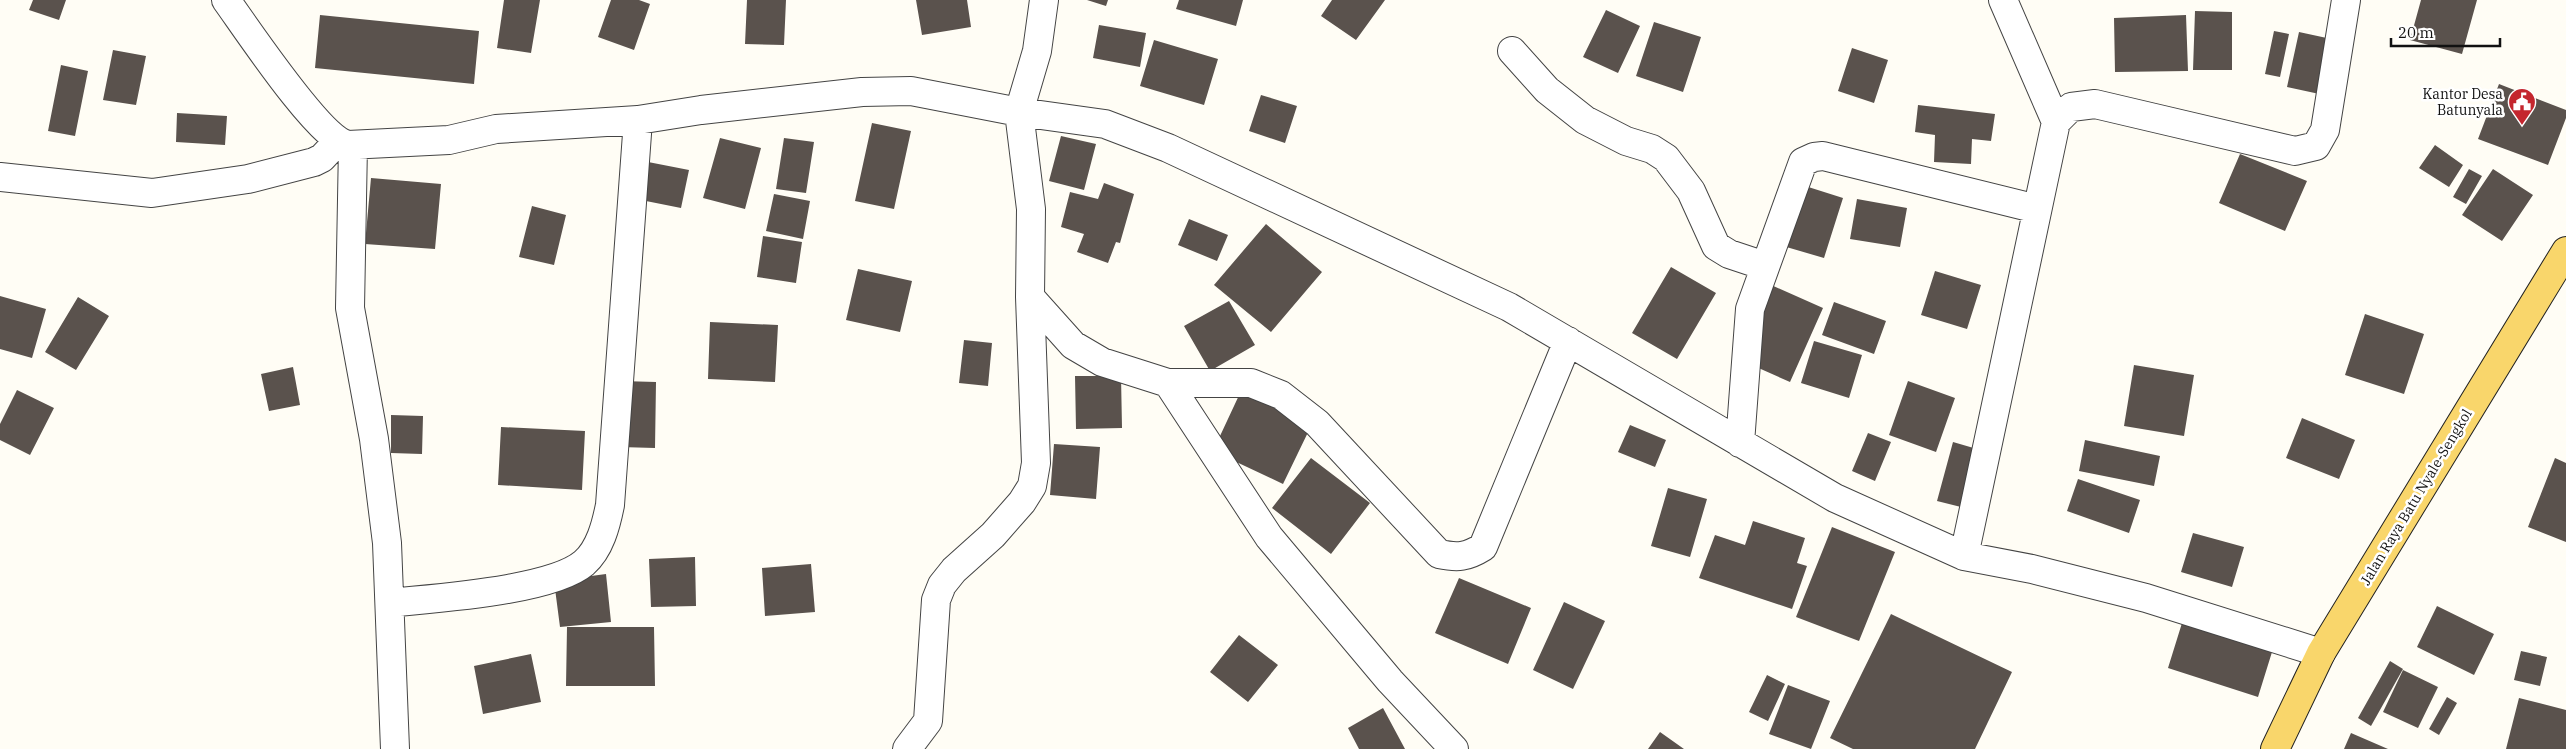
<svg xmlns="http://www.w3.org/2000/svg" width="2566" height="749" viewBox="0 0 2566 749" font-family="'IBM Plex Serif',serif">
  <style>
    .building { fill: #5a524d }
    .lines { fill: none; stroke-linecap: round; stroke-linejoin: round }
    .minor-casing { stroke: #444; stroke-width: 30 }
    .major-casing { stroke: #222; stroke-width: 30 }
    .minor { stroke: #fff; stroke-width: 28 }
    .major { stroke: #f9d66b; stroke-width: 28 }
    .labels { text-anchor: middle; stroke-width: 5; stroke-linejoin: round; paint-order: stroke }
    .poi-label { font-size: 14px; fill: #111; stroke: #fff; text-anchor: end }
    .street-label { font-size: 14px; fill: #111; stroke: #fff }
  </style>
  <rect width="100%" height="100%" fill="#fffdf5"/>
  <!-- building -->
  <path class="building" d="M33,0H66L59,20L29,10Z
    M504,0H540L531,53L497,48Z
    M611,0H639L650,4L634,50L598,37Z
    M747,0H786L784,45L745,44Z
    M916,0H967L971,27L922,35Z
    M1087,0H1108L1106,6Z
    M1179,0H1243L1236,26L1176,9Z
    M1332,0H1385L1356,40L1321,16Z
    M2421,0H2477L2462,54L2410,40Z
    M1606,10L1640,26L1618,73L1583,57Z
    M2195,11L2232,12V70H2193Z
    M320,15L479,31L474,84L315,68Z
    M2186,15L2188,71L2115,72L2114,18Z
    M1654,22L1701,37L1683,92L1636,76Z
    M1099,25L1146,33L1140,67L1093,58Z
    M2274,31L2289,34L2280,77L2265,74Z
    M2299,32L2336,40L2324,95L2287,87Z
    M1154,40L1218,59L1204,105L1140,86Z
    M1852,48L1888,60L1874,103L1838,91Z
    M113,50L146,56L136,105L103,100Z
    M61,65L88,71L75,136L48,131Z
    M2499,84L2566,110V118L2548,165L2478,139Z
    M1261,95L1297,106L1285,143L1249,131Z
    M1918,105L1995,114L1991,141L1972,139L1971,164L1934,162L1935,135L1915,132Z
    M177,113L227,116L225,145L176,142Z
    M872,123L911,131L894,209L855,201Z
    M1061,136L1096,144L1084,190L1049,181Z
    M720,138L761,148L745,209L703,198Z
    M784,138L814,142L806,193L776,189Z
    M2435,145L2463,165L2449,187L2419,168Z
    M2240,154L2307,181L2285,231L2219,203Z
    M643,161L689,170L681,208L636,199Z
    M2469,169L2482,176L2466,204L2453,197Z
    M2493,169L2533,195L2502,241L2462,215Z
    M371,178L441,184L435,249L365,244Z
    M1104,183L1134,194L1120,243L1116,242L1108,263L1077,252L1084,234L1061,227L1070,192L1098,199Z
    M1802,185L1843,198L1824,258L1783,246Z
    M774,194L810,201L803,239L766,231Z
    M1857,199L1907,208L1900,247L1850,239Z
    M532,206L566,215L554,265L519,257Z
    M1189,219L1228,235L1217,261L1178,245Z
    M1266,224L1322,272L1271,332L1214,285Z
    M763,236L802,242L796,283L757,277Z
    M1671,267L1716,293L1677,359L1632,333Z
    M858,269L912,281L900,332L846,320Z
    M1935,271L1981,285L1967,329L1921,315Z
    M1769,284L1823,308L1790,382L1736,358Z
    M0,296L46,309L32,358L0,349Z
    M78,297L109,316L76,370L45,352Z
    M1229,301L1255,345L1210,371L1184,326Z
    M1834,302L1886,321L1874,354L1822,335Z
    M2365,314L2424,334L2404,394L2345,375Z
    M710,322L778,325L775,382L708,379Z
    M964,340L992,343L988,386L959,383Z
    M1814,341L1862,355L1849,398L1801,383Z
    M2134,365L2194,375L2184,436L2124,426Z
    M293,367L300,405L269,411L261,374Z
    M1075,376H1121L1122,428L1076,429Z
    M621,381L656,382L655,448L620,447Z
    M1908,381L1955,398L1936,452L1889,435Z
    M17,390L54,408L30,455L0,440V424Z
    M1241,391L1312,424L1283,484L1213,451Z
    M391,415L423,416L422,454L391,453Z
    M2302,418L2355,440L2339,479L2286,458Z
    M1630,425L1666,440L1655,467L1618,452Z
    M501,427L585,431L582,490L498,485Z
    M1868,433L1891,442L1875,481L1852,471Z
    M2085,440L2160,456L2154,486L2079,471Z
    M1953,442L1977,449L1961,507L1937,501Z
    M1054,444L1100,447L1096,499L1050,495Z
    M1311,458L1370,503L1331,554L1272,508Z
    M2555,458L2566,463V542L2528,527Z
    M2078,479L2140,500L2129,533L2067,511Z
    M1668,488L1707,499L1690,557L1651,546Z
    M1753,521L1805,538L1797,563L1807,566L1792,609L1699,578L1715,535L1745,545Z
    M1832,527L1895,552L1859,641L1796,617Z
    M2193,533L2244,547L2232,587L2181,572Z
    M695,557L696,606L651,607L649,559Z
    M811,564L815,612L765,616L762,568Z
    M606,574L611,622L560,627L554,581Z
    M1459,578L1531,608L1508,664L1435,633Z
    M1564,602L1605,621L1573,689L1533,670Z
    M2437,606L2494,634L2474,675L2417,647Z
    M1891,614L2012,672L1975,749H1853L1830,738Z
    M2182,623L2272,652L2258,697L2168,668Z
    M567,627H654L655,686H566Z
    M1239,635L1278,665L1248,702L1210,672Z
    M2521,651L2547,657L2540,686L2514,680Z
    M531,654L541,702L483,714L474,666Z
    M2390,661L2403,669L2371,726L2358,718Z
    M2403,670L2438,687L2418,728L2383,712Z
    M1767,675L1785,684L1768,721L1749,712Z
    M1788,685L1830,701L1811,749L1769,734Z
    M2447,697L2457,703L2439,735L2429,729Z
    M2519,698L2566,710V749H2506Z
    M1383,708L1405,749H1359L1348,728Z
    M1660,732L1684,749H1648Z
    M2351,733L2388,749H2344Z"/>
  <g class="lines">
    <defs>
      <path id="minor" d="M226,0C247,29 319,138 348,145L449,140L496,129L638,120L701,110L862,92L911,91L1019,112L1105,124L1168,148L1509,307L1835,498L1964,556L2032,569L2146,598L2321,653
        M2003,0L2056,122
        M1512,51L1547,90L1585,120L1626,141L1652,149L1666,158L1691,191L1716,246L1729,254L1765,266
        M353,145L350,308L374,439L387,543L395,749
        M0,177L152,193L248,179L314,162L322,158L338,141
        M1030,297L1073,345L1102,362L1168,383L1269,537L1390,681L1454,749
        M1168,383H1251L1281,395L1317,423L1439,554C1458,558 1467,557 1483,547L1568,341
        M1740,443L1750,309L1803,162L1814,157L1823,156L2037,209
        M1964,556L2056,122L2071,107L2095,104L2295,151L2316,146L2325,130L2346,0
        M390,603C435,598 551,591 584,563C600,549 606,525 610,505L638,120
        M907,749L928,721L936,600L942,585L954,570L993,535L1022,502L1032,486L1036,463L1030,297L1031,209L1019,112L1037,51L1044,0"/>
      <path id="major" d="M2275,749L2321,653L2566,251"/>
    </defs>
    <!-- minor casing -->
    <use href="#minor" class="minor-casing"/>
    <!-- major casing -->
    <use href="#major" class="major-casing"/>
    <!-- minor -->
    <use href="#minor" class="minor"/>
    <!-- major -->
    <use href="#major" class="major"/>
  </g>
  <!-- icons -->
  <defs>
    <symbol id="civic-pin" viewBox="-11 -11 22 30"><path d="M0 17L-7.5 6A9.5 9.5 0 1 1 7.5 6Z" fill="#c4262e" stroke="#fff"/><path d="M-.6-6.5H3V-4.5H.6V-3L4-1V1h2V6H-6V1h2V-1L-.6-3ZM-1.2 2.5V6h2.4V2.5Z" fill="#fff"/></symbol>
  </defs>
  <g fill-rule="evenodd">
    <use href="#civic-pin" x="2506" y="86" width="32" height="43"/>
  </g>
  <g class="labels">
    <!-- poi labels -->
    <g class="poi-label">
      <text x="2503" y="99">Kantor Desa<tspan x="2503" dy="16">Batunyala</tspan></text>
    </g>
    <!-- street labels -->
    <g class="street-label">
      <text transform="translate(2416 497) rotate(-59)" y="5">Jalan Raya Batu Nyale-Sengkol</text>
    </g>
  </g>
  <!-- scale -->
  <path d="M2391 38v8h109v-8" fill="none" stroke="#111111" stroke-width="2.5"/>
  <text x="2398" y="38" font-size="15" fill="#111111" stroke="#ffffff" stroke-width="4" paint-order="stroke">20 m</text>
</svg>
